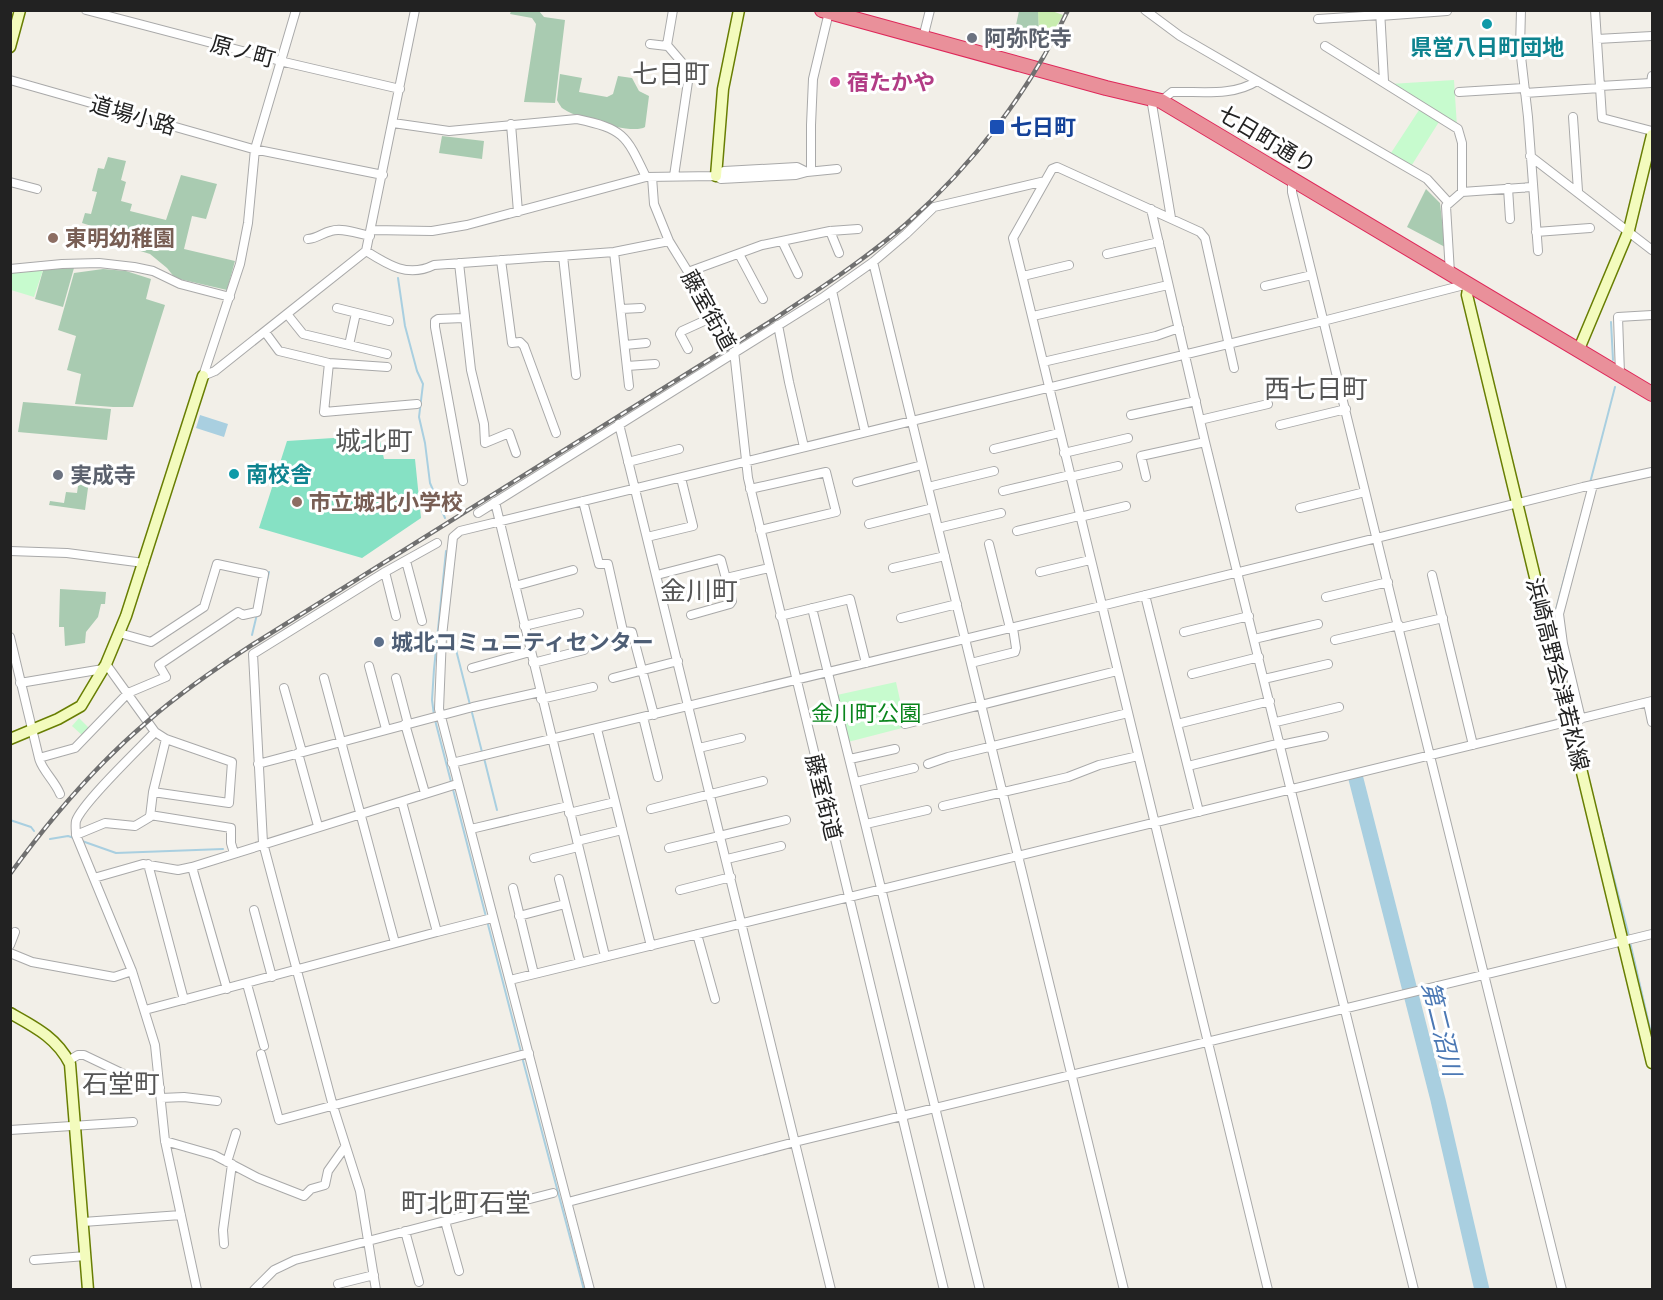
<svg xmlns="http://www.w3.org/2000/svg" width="1663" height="1300" viewBox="0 0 1663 1300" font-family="'Sofia Sans Condensed','Noto Sans JP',sans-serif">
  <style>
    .grass { fill: #c8ecaf }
    .cemetery { fill: #a9cbb1 }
    .park { fill: #c7fbce }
    .pitch { fill: #86e1c4 }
    .water { fill: #a9cfe0 }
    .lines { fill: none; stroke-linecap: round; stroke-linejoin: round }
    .stream { stroke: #a9cfe0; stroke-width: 2 }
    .river { stroke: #a9cfe0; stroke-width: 15 }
    .street-casing { stroke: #a9a9a9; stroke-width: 10 }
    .secondary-casing { stroke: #687e03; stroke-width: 13 }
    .highway-casing { stroke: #de2759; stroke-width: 16 }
    .street { stroke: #fff; stroke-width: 8 }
    .secondary { stroke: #f3fbbd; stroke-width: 10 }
    .highway { stroke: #e9909a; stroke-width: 14 }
    .rail-casing { stroke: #707070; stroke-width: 4.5 }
    .rail { stroke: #fff; stroke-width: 2; stroke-dasharray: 7; stroke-linecap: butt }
    .culture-dot { fill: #0f9aa8; stroke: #fff; stroke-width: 2 }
    .worship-dot { fill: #6b7280; stroke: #fff; stroke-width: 2 }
    .hotel-dot { fill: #d1479c; stroke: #fff; stroke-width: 2 }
    .transit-dot { fill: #1a4fb4; stroke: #fff; stroke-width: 2 }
    .education-dot { fill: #8d6e63; stroke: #fff; stroke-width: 2 }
    .service-dot { fill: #5c6f8a; stroke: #fff; stroke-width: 2 }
    .labels { text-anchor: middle; stroke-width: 6; stroke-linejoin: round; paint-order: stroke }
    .worship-label { font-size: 22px; font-weight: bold; fill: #5b616d; stroke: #fff; text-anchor: start }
    .culture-label { font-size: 22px; font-weight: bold; fill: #0d838f; stroke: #fff }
    .street-label { font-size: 22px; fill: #222; stroke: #fff }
    .hotel-label { font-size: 22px; font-weight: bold; fill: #b23c85; stroke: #fff; text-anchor: start }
    .transit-label { font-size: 22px; font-weight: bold; fill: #164399; stroke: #fff; text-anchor: start }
    .education-label { font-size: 22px; font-weight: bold; fill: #785e54; stroke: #fff; text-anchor: start }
    .service-label { font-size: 22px; font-weight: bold; fill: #4e5e75; stroke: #fff; text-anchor: start }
    .park-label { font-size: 22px; fill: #0a851d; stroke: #fff }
    .water-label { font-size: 24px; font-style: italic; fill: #4b78b4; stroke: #fff }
    .quarter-label { font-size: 26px; fill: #555; stroke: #fff }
  </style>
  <rect width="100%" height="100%" fill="#f2efe8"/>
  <!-- grass -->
  <path class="grass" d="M1038,11H1052L1063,15L1044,48L1039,39Z"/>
  <!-- cemetery -->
  <path class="cemetery" d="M507,11H539L544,17L565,20L555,103L524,102L536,24L532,18L510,14L511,11Z
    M1019,11H1038L1039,39L1030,40L1026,44L1013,39Z
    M560,74L582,78L579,92L607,97L613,94L618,76L632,78L639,91L649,96L645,127C633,135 575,118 562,108C561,107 558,102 557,100Z
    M442,136L484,141L482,159L439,153Z
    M108,157L126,161L121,180L126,182L121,201L132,204L130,211L166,220L181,175L217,184L206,219L192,216L184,249L235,261L227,290L175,278L167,268L150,254L102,239L104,230L82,223L85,213L91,214L97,192L92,191L98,168L104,169Z
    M1426,189L1440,203L1445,247L1407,227Z
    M62,266L74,268L63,307L35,299L44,267Z
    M103,269L126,271L151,279L146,299L165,305L133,407H113L75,404L81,374L67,370L76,336L58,330L74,273Z
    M23,402L111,409L107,440L18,432Z
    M81,465L91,466L85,510L49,505L50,501L64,503L66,492L77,493Z
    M60,589L106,592L105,604H101L98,617L86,632L85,643L65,646L64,627H59Z"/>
  <!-- park -->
  <path class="park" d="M1454,80L1457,127L1442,117L1410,168L1389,156L1421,107L1390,84Z
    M44,267L34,297L11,290V271Z
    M896,682L906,727L848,742L837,695Z
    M79,718L90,729L83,736L72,726Z"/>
  <!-- pitch -->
  <path class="pitch" d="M379,435L384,459H415L421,518L362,558L259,528L287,441Z"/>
  <!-- water -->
  <path class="water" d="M200,415L228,424L224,437L196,428Z"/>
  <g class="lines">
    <!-- stream -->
    <path class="stream" d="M398,278L405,326L417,371L423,384L419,417L425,443L430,483L445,518
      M1611,322L1613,360
      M1590,483L1615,387
      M267,580L269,572
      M452,634L482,752
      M252,635L257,614
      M1557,648L1553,621L1572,549
      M434,715L432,700L434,669L446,551
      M435,720L521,1052
      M484,758L497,810
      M1598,817L1629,936
      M10,820L31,827L34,831
      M50,839L68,836L74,838
      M82,841L116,853L223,849
      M1630,942L1652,1037
      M522,1057L584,1290"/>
    <!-- river -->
    <path class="river" d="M1356,779L1438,1100L1482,1290"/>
    <defs>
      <path id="street" d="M86,10L284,62L400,89
        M673,10L667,45L685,66L689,75L674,176
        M1145,10L1180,36L1427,179L1449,203
        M1380,10L1384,81
        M1521,10L1520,48L1528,117L1538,251
        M1595,10L1602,118L1652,131
        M1380,16L1447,11
        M1318,19L1380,15
        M923,38L930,10
        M1597,39L1652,36
        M650,44L667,46
        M1325,46L1458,129L1462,143V192
        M10,80L253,149L383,175
        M1600,86L1651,83L1652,76
        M1459,92L1524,88
        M1525,93L1600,88
        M1151,98L1171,218
        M1161,101L1172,92C1200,91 1232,97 1257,81
        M1573,117L1578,191
        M393,123L449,131L577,119C624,129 626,135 646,177
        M511,124L518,212
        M1530,156L1652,250
        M811,171V125L813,79L829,12
        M716,176L721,179L796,175L807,172
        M652,177L654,204L669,241L727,335L734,351L748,478L944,1290
        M1292,179V192L1298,217C1385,575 1473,932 1562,1290
        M10,182L37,189
        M1508,188L1510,219
        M1151,209L1205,442L1414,1290
        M372,230L432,231L467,225L646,177L716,176L724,171L797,167L807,172L837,169
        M830,231L839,253
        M1536,232L1590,228
        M308,239C318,238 322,233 331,231C342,227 359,234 370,236
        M782,241L798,274
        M366,251C388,265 408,278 434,265L614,252L669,241
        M614,252L629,386
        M739,254L763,299
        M1107,254L1159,242
        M563,256L576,375
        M501,260L512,343L520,342L524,346L556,433
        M873,262L1124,1290
        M459,263L471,370L484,424L485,443L509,433L516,453
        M10,269L62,264L99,263L134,267L153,271L180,284L230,297
        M688,272L762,245L830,231L858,229
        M1450,273L1446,206L1462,192L1532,187
        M1023,276L1069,265
        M1265,286L1312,275
        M832,291L865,432
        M337,308L389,321
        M621,309L641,308
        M287,314L303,334L387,354
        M1033,316L1168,285
        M778,325L789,382L804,447
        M265,332L279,351L329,363L387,367
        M349,345L356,313
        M625,345L646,343
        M688,349L680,334L682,331L715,316
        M1043,362L1156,336L1179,328
        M329,363L324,412L417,404
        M627,366L655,364
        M1234,368L1205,238L1200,232L1057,167L1052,169L1013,238L1268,1290
        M1620,374L1618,317L1652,315
        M203,376L215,371L366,251L415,10
        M203,376L240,264L248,223L255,149L296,10
        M1131,415L1196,401
        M1200,420L1268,404
        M619,424L831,1290
        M1280,425L1346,409
        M994,449L1059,433
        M1064,453L1128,438
        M628,462L679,449
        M1070,477L1118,466
        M1146,477L1141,456L1205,442
        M463,481L435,327V321L438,319L464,318
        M857,482L922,465
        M928,487L994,471
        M750,489L826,472L836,512L760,530
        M1003,491L1070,475
        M583,501L599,564H608L623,631L632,632L654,715
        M495,502L605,956
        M1300,508L1365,492
        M478,513L822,298L873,262L906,234L934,207L1045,181
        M1080,517L1126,506
        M869,524L933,508
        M938,528L1001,513
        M1017,531L1079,516
        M647,537L693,526L681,478
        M989,544L1010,628
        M10,551L67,553L144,563
        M406,561L422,621
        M893,568L945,556
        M385,572L396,616
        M1040,572L1090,560
        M657,575L719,559L721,560L732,601L730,604L691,615
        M1432,575L1473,745
        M726,578L769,568
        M515,586L573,570
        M1145,595L1199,812
        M1326,597L1388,582
        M812,608L980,1290
        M780,616L850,599L866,663
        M901,618L957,604
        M524,626L579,613
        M1400,628L1443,618
        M1184,632L1249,616
        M10,637L39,758L75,748L128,693L166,677L159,665L238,612L243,615L257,612L264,574L217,564L204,607L151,642L119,633
        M1254,639L1318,624
        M1335,640L1399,625
        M533,663L584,650
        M971,663L1015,652L1016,648L1013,628
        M106,664L155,732L166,739L232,762L229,803L153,792
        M369,666L386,729
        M472,668L530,652
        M1192,674L1259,657
        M324,678L395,943
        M396,678L408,724
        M613,678L678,661
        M1264,679L1328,664
        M20,683L103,669
        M284,688L302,752
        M541,699L593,687
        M1648,703L1652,722
        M473,707L540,692
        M643,717L658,777
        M1581,719L1563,644L1559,614L1593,485
        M1276,722L1339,707
        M405,724L425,793
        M905,724L1117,671
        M1177,724L1270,701
        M597,729L651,946
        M155,732C139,749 82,803 76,821C75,825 76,831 76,835L132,971L155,1045L165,1141L197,1290
        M1281,745L1324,736
        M699,748L741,738
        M298,753L318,826
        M39,758C41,769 55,781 60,794
        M850,759L895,749
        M452,763L1101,606L1583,487L1652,472
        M258,764L469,708
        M928,764L948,757L1128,713
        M1188,766L1281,743
        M856,782L914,768
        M943,806L1068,777L1099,765L1138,756
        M651,809L763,781
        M569,813L615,802
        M150,815L231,828V843L234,853
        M866,824L927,810
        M471,829L568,806
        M76,835L105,823L135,826L150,817L153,792L166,739
        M577,841L622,830
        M669,848L786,820
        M534,858L578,847
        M727,859L781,846
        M148,864L184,1000
        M94,878L143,864L178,870L192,867
        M559,879L580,962
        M513,888L534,974
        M680,890L731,877
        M254,910L272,977
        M519,916L565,904
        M437,932L492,918
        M697,934L715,999
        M10,945L15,932
        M10,953L32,962L114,977L132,971
        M510,980L1652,701
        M247,984L264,1046
        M227,989L192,867L457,784
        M145,1010L437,932L402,802
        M261,1054L279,1120L529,1053
        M68,1061L78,1055H84L149,1086L160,1088
        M161,1098L184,1097L217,1101
        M10,1130L133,1122
        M165,1141L214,1155L258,1178L304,1196L311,1189L325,1185L328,1171L345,1147
        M227,1162L236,1133
        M568,1202L795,1142L1652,934
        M445,1221L459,1271
        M83,1222L181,1215
        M405,1231L419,1282
        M224,1244L223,1230L232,1164
        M34,1260L86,1256
        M338,1284L374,1275
        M254,1290L274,1270L295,1260L553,1193
        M376,1290L360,1191L333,1106L263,843L253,654L385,572L437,543
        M590,1290L439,709L442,636L453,537L460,531L1323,321L1468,284"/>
      <path id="secondary" d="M10,47L20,10
        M716,176L723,89L739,10
        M1469,284L1467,295L1652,1063
        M1579,349L1629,230L1652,135
        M10,739L58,719L81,706L106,664L126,616L203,376
        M10,1013C35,1027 57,1038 70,1064L88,1290"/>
      <path id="highway" d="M822,10L1106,88L1161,101L1652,394"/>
    </defs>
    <!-- street casing -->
    <use href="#street" class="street-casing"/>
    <!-- secondary casing -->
    <use href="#secondary" class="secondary-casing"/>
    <!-- highway casing -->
    <use href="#highway" class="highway-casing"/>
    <!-- street -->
    <use href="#street" class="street"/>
    <!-- secondary -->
    <use href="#secondary" class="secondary"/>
    <!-- highway -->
    <use href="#highway" class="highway"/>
    <defs>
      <path id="rail" d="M10,874C50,819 96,765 148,721C181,692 218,667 255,643L768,323C815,292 863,261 906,224C973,165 1030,91 1068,10"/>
    </defs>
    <!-- rail casing -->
    <use href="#rail" class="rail-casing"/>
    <!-- rail -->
    <use href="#rail" class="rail"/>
  </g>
  <!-- markers -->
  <g class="culture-dot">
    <circle cx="1487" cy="24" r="6"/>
    <circle cx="234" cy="474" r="6"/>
  </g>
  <g class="worship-dot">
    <circle cx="972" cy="38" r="6"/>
    <circle cx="58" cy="475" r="6"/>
  </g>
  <circle class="hotel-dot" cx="835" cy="82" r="6"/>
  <rect class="transit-dot" x="989" y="119" width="16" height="16" rx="3"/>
  <g class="education-dot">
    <circle cx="53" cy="238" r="6"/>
    <circle cx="297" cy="502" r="6"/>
  </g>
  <circle class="service-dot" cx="379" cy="642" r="6"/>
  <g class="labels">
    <!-- worship labels -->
    <g class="worship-label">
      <text x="984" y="46">阿弥陀寺</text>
      <text x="70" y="483">実成寺</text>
    </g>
    <!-- culture labels -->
    <g class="culture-label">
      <text x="1487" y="55">県営八日町団地</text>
      <text x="246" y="482" text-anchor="start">南校舎</text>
    </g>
    <!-- street labels -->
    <g class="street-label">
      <text transform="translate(243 51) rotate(15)" y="8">原ノ町</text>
      <text transform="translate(133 115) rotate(16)" y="8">道場小路</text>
      <text transform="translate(1267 139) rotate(31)" y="8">七日町通り</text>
      <text transform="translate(709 310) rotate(61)" y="8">藤室街道</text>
      <text transform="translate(1558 674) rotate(76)" y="8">浜崎高野会津若松線</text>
      <text transform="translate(824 797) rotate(76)" y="8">藤室街道</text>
    </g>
    <!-- hotel labels -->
    <g class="hotel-label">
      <text x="847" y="90">宿たかや</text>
    </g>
    <!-- transit labels -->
    <g class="transit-label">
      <text x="1010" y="135">七日町</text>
    </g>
    <!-- education labels -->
    <g class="education-label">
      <text x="65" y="246">東明幼稚園</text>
      <text x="309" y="510">市立城北小学校</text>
    </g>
    <!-- service labels -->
    <g class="service-label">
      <text x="391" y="650">城北コミュニティセンター</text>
    </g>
    <!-- park labels -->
    <g class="park-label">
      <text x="866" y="721">金川町公園</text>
    </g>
    <!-- water labels -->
    <g class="water-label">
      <text transform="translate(1441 1029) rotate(76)" y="8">第二沼川</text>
    </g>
    <!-- quarter labels -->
    <g class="quarter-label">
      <text x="671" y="83">七日町</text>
      <text x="1316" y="398">西七日町</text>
      <text x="374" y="450">城北町</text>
      <text x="699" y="600">金川町</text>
      <text x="121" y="1093">石堂町</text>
      <text x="466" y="1212">町北町石堂</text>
    </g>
  </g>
  <!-- border -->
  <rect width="1663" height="1300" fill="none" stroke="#222222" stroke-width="24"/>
</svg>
